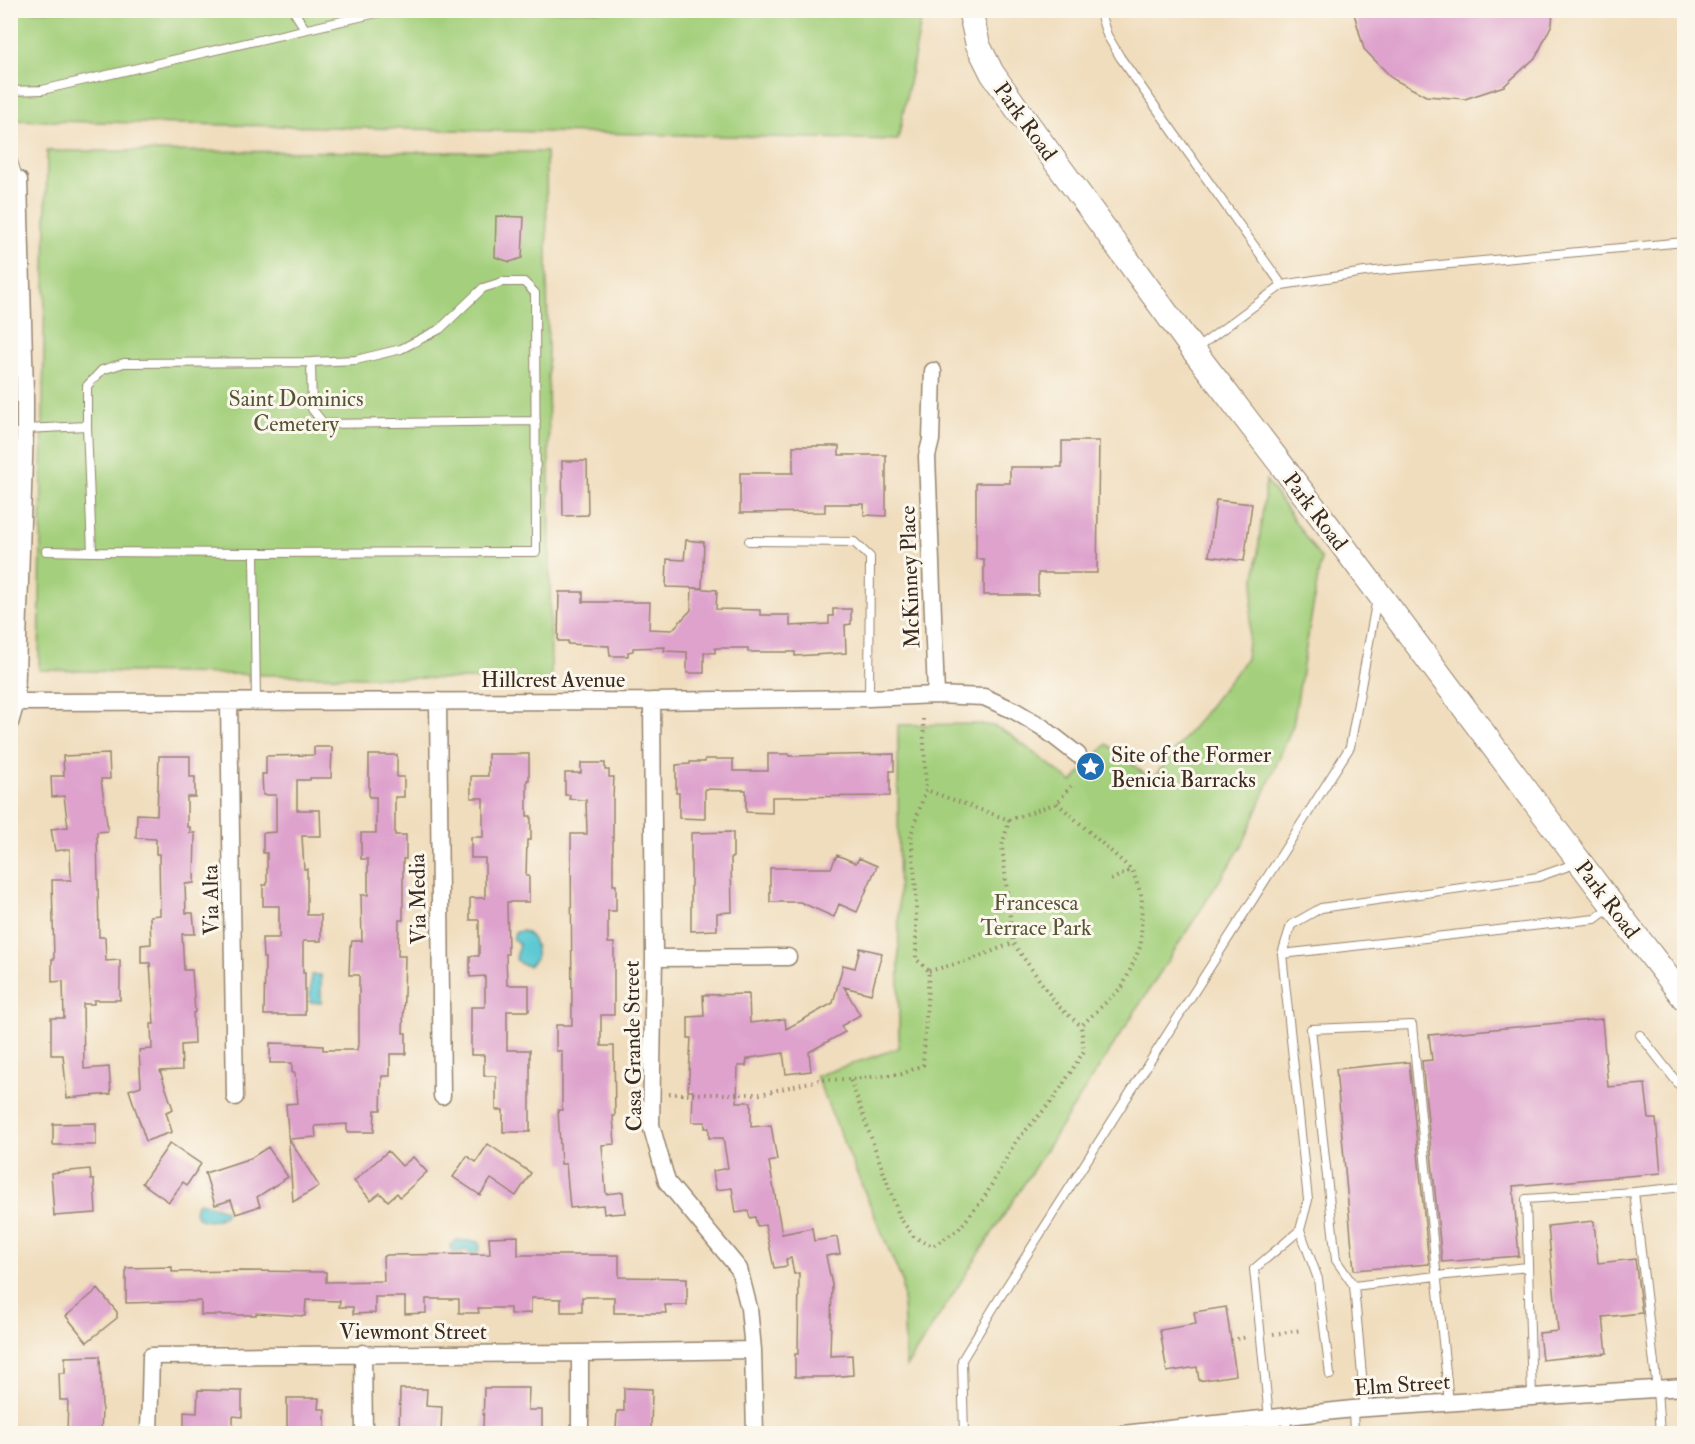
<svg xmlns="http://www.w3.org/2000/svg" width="1695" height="1444" viewBox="0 0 1695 1444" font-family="'IM FELL Double Pica',serif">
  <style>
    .green { fill: #a4d07d; stroke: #707d4e; stroke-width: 1.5 }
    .water { fill: #5cc9d3; stroke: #4c7a78; stroke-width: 1.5 }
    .building { fill: #dea2cd }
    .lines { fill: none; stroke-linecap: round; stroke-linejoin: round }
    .lane-casing { stroke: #96846e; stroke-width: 10 }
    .street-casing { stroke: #96846e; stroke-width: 19 }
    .secondary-casing { stroke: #96846e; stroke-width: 26 }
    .path { stroke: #96846e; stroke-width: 4; stroke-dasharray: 1.5 4.5; stroke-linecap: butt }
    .lane { stroke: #fff; stroke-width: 8 }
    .street { stroke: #fff; stroke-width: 16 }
    .secondary { stroke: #fff; stroke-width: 24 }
    .labels { text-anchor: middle; stroke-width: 6; stroke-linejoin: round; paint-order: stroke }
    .street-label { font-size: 22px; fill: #3b2a1e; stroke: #fbf7ec }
    .park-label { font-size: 22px; fill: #555436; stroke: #fbf7ec }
    .poi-label { font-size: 22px; fill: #3b2a1e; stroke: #fbf7ec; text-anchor: start }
  </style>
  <rect width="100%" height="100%" fill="#fbf7ec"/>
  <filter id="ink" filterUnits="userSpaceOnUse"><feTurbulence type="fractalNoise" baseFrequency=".0167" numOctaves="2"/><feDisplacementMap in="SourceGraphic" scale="12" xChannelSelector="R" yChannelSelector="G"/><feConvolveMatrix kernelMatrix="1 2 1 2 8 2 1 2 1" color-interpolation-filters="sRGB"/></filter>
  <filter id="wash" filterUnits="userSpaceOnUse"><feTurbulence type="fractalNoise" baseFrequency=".008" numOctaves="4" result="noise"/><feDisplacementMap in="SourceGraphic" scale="24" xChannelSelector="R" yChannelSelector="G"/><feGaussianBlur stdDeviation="1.35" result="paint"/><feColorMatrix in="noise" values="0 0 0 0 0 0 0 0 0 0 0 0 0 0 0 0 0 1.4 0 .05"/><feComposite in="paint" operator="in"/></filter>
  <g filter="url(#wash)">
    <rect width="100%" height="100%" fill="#f0ddbd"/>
    <!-- green -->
    <path class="green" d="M11,11H923L898,140L11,120Z
      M47,151L546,152L551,681L39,670Z
      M1266,480L1321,559L1293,725L1243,844L906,1367L902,1281L816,1076L899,1048L898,725L977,724L994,726L1009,734L1072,782L1107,744L1152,780L1246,659Z"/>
    <!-- water -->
    <path class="water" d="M523,931C534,936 537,947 536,959L529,966L521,964L516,959L519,944L513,940L515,932Z
      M311,975H321V1003L310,1002Z
      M200,1202L223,1209L226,1212L224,1216C216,1221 205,1223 197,1217L195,1211L197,1203Z
      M457,1240L479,1242L480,1249L474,1255L466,1250C460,1251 457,1254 451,1251L450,1245Z"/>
    <g id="blocks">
      <!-- building -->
      <path class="building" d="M1353,10H1553L1552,24L1536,57L1504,86L1465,99L1426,96L1393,79L1364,49Z
        M496,216L524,217L522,258L510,262L495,257Z
        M1062,441H1099L1097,573H1038V595H984V559H976V483H1010V467H1062Z
        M793,446H839V455H886V516L864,515V504H825V512L740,513V473H793Z
        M562,461H587L588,515L563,516Z
        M1216,500L1252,504L1244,561L1209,556Z
        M686,540L704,542L702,588L666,587L667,559L684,560Z
        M692,588L717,590L716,609L760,610V615H790V626L829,624V616H833V609H851V624L845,625L846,653L795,656V652H748V648H715V653L704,652V673H687V652L664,651L665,647L633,648V651L628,652V656H610L609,646L568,644V641H558L559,592H583V602H650L649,629L672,630L691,610Z
        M314,747H332L331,778H310V780H297V810H320L321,836H302L304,869H307V915H321V941H303V973H305V1015H264L265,958H263L262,938H279V906H263V885H267V853H263V833L276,832V795H263L262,774H266V756L314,755Z
        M109,754L110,779H101L108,831L97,832L99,937H105L106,961L120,960V1000H94V1004H83L84,1069L109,1067L111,1094L67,1098L63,1055H51V1018H64L63,981L52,982V959H54L52,880H71L70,849L55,851L51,829L68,827L64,796L52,797L51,776H64L63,756Z
        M488,754H529V780H527V816H531V840H527L526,876H529V902H507L508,954H506L507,985H529V1011H507V1050H530V1132H503V1110H496V1076H484V1055H471V1007H485V976L470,977V956H479V920H470V898H485V858H471V837H483V798H471V776H488Z
        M768,754H789V756L894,754V771H890V796L772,797V813L746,812V790L705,789V819L679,818V793H676V765L690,764V762H705V759H733V771H768Z
        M369,755H397V777H404V797H395V835H406V859H403V920H399L398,956H405L403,1033H406V1054H390V1076H382L381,1110H375L374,1132H347V1124L315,1126L316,1137L289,1139L319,1186L293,1202L286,1104L298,1103L295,1073H292V1063H270V1043L307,1044L306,1045L323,1046V1050H357L358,1044H359V975H349L350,946H351L352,941H362L361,895H368V859H361V833H376V797H369Z
        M159,756H190V777H195V797H187V827H190V833H195L194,883L185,884L186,913H193L195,934H182L184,970H192L195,1012L193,1013L194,1044L181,1045L182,1070L160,1071L173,1109L166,1112L172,1132L146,1141L129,1090L141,1086L139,1050L152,1049L151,1024H154L150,963H141V945L151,944L150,916L160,915L159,854H156V839L136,838L137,814L157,815Z
        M581,763H605V770H609V777H614L613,797V885H616V911H608V943H614V1015H601V1046H614L615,1116H613L615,1144L602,1145L606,1194L623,1192L625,1213L610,1214V1213L604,1214L603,1205L570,1208L566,1164H561L558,1110H562V1051H556V1025H572L571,834H587L586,800L569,799L570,795H565V773H581Z
        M733,832V857L731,858L732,912L717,913V930L691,931V833Z
        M837,855L856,863L859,858L877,866L857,912L839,904L834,917L800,902H770V868H831Z
        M860,948L882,953L871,994L844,987L860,1015L841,1026L845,1032L809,1052L811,1071L786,1074L783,1053L750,1058V1059H747L746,1066H738L737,1102H751V1127L771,1125L777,1160L769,1162L782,1234L812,1228L814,1241L837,1237L840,1254L826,1256L832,1285L830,1356L852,1355L853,1375L828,1377H795V1354H798L799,1273L794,1274L791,1258L786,1259L787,1266L774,1268L765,1225L757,1226L755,1217L750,1218L748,1211L736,1213L732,1188L716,1190L713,1171L728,1168L723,1138H709V1128H705V1122H692L693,1091H688L691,1038H688V1017L704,1016L703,995L749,994L750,1023L785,1019L786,1029L833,1003L843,965L855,968Z
        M1602,1019L1608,1087L1645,1084L1649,1119H1656L1661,1173L1513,1186L1519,1256L1442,1262L1422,1061L1432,1060L1429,1035Z
        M1409,1062L1429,1264L1354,1270L1336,1069Z
        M96,1123V1145H53V1124Z
        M170,1143L201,1164L187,1185L183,1182L169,1202L142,1183Z
        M488,1144L531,1173L516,1196L491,1179L480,1195L453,1177L467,1156L476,1162Z
        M268,1147L288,1177L257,1197L260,1206L236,1214L231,1200L215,1205L205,1173L251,1158Z
        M388,1151L402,1166L413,1157L427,1172L400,1197L397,1193L388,1201L380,1193L371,1200L354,1181Z
        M90,1169L91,1180H94L96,1213L54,1216L51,1173Z
        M1594,1221L1598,1263L1635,1259L1642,1313L1603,1317L1607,1353L1542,1360L1539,1333L1558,1331L1548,1226Z
        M518,1236V1255H619V1277L687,1278V1305H665L666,1313H614V1297H582V1312H561V1299L531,1298V1313L510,1314V1308H478L479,1313H459V1299H426V1313L405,1314V1297H375V1313L353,1314V1307H339L340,1301L306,1300L305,1316L256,1313V1315H201V1301L126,1303V1268L172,1267V1272L240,1271L326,1272V1282L384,1281L383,1257L387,1255L490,1254L489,1237Z
        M98,1289L117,1312V1318L87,1342L66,1316Z
        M1226,1307L1236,1375L1199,1381L1197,1367L1167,1372L1160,1330L1196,1324L1194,1312Z
        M100,1356L102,1409L101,1434H67L68,1400H60L59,1373H65V1357Z
        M484,1388H529L528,1410H542V1432L483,1431Z
        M624,1388L652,1389L651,1431L616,1430L617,1411H624Z
        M400,1389H427L426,1406L442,1407L441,1432L399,1431Z
        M198,1390L242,1391V1417L233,1416V1434H184V1412L197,1413Z
        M287,1398H319L318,1409H325V1432L287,1431Z"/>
    </g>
  </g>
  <g filter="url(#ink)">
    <use href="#blocks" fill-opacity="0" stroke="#96846e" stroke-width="1.5"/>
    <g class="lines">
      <defs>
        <path id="lane" d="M293,10L305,29
          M944,10L970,14
          M1099,10L1107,35L1120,57L1282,285
          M10,91L42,90L390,10
          M10,152L19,180
          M1196,349L1282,285L1365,272L1684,242
          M311,362L312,409L324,424L536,421
          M25,429L87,426
          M749,541L854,542L870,557L869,698
          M46,551L92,552
          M254,553L92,552L87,426V386L102,370L124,363L311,362L356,360L401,349L440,329L483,288L502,282H524L535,293L536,552L254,553L256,702
          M1282,954L1291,925L1321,908L1538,877L1577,863
          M1640,1035L1684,1091
          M1634,1192L1657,1389L1660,1434
          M1300,1230L1318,1279L1330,1375
          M1354,1286L1436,1276L1528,1267
          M1532,1397L1526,1199L1634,1192L1684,1187
          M1353,1409L1354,1434
          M1365,1409L1354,1286L1336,1260L1311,1029L1412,1025L1449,1403
          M1285,1416L1288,1434
          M1269,1418L1254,1269L1300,1230L1308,1200L1282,954L1595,919L1612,906
          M964,1434L962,1360L1000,1297L1350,747L1377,598"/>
        <path id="street" d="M933,371L931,440L927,456L936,695
          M438,701L442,1096
          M652,701L654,958L651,1125L667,1182L739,1269L749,1308L753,1350L755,1434
          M10,702L652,701L869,698L936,695L984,697L1015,711L1042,727L1078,755
          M229,703L235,1097
          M10,723L16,702L25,429V392L19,180
          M654,958L788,957
          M363,1353L364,1434
          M580,1353V1434
          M149,1434L151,1356L580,1353L753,1350
          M1123,1434L1353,1409L1684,1387"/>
        <path id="secondary" d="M970,10L978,45L992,73L1025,120L1194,351L1326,523L1600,889L1684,998"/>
      </defs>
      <!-- lane casing -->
      <use href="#lane" class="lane-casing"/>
      <!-- street casing -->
      <use href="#street" class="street-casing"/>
      <!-- secondary casing -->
      <use href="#secondary" class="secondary-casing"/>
      <!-- path -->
      <path class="path" d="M923,719L926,790
        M1057,803L1132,870L1142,897L1141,945L1123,986L1081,1026L1084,1051L1053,1100L1016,1141L984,1198L958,1230L933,1246L914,1237L900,1218L850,1079L902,1074L923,1065L929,971L916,959V892L911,834L926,790L1009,820L1057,803L1071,786
        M1009,820L1002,846L1013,943L1058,1006L1081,1026
        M1111,880L1131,870
        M929,971L970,960L1013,943
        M669,1094H760L819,1080L850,1079
        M1273,1334L1302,1330
        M1231,1340L1248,1337"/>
      <!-- lane -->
      <use href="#lane" class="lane"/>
      <!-- street -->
      <use href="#street" class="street"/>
      <!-- secondary -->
      <use href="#secondary" class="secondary"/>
    </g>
  </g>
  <!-- icons -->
  <defs>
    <symbol id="sight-disc" viewBox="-11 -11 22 22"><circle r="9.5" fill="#1f6fb2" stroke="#fbf7ec"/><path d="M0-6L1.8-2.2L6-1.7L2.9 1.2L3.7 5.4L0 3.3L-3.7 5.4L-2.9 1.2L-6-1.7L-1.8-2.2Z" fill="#fff"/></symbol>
  </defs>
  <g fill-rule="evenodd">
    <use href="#sight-disc" x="1074" y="750" width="33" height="33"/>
  </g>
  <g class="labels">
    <!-- street labels -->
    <g class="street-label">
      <text transform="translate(1026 121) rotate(54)" y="8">Park Road</text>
      <text transform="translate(1316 511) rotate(53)" y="8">Park Road</text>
      <text transform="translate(909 577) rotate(-92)" y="8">McKinney Place</text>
      <text x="553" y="687">Hillcrest Avenue</text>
      <text transform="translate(417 899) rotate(-91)" y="8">Via Media</text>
      <text transform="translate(1608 899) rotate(53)" y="8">Park Road</text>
      <text transform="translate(210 900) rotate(-91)" y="8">Via Alta</text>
      <text transform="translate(632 1046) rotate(-91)" y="8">Casa Grande Street</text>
      <text x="413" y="1339">Viewmont Street</text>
      <text transform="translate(1402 1384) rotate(-4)" y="8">Elm Street</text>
    </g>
    <!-- park labels -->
    <g class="park-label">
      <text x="296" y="406">Saint Dominics<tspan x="296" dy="25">Cemetery</tspan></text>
      <text x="1036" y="910">Francesca<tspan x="1036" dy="25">Terrace Park</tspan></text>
    </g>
    <!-- poi labels -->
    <g class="poi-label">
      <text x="1111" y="762">Site of the Former<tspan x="1111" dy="25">Benicia Barracks</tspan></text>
    </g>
  </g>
  <!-- margin -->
  <rect width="1695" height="1444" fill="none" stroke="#fbf7ec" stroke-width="36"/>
</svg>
